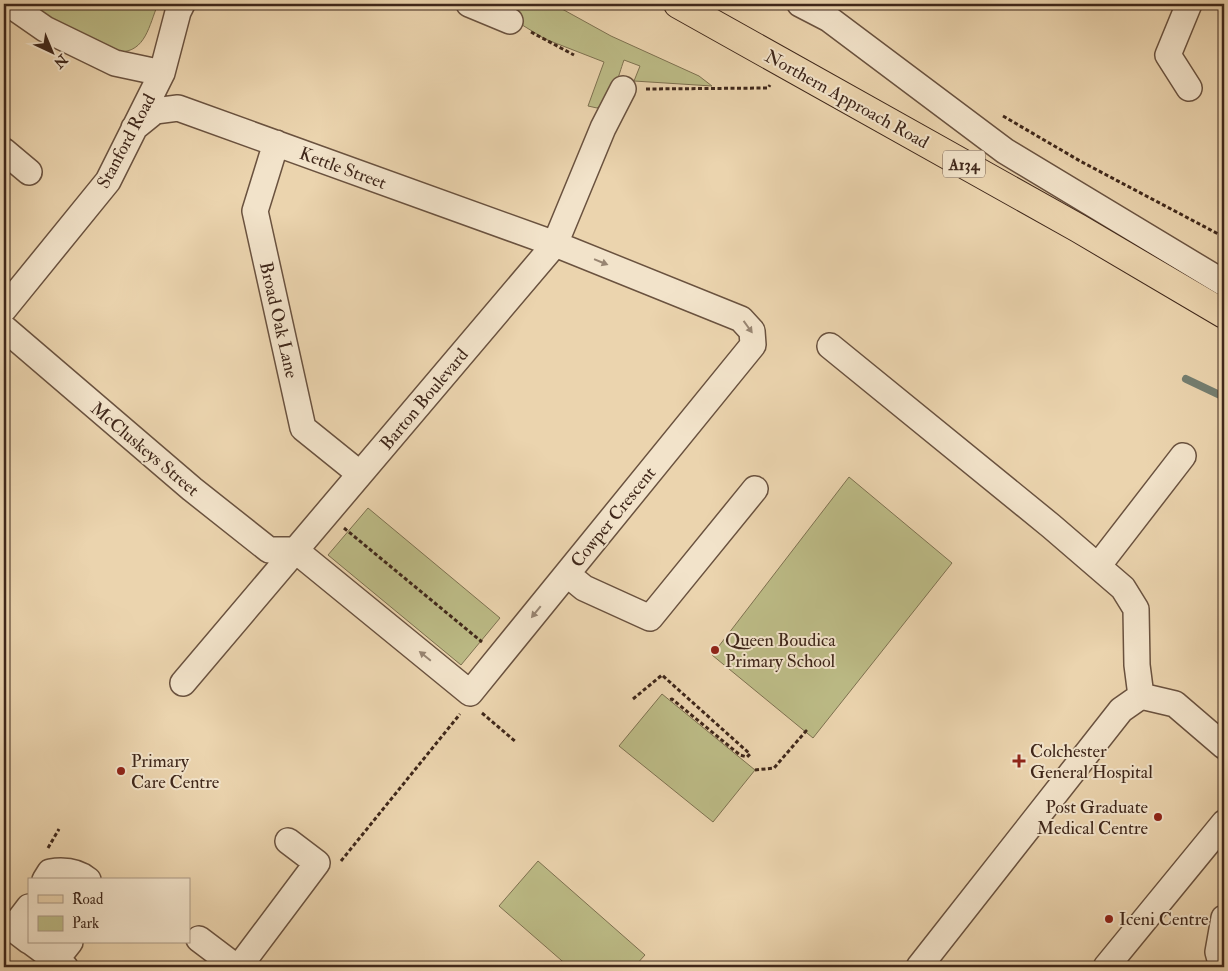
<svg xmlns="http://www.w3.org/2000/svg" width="1228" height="971" viewBox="0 0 1228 971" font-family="'IM FELL Double Pica',serif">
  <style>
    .green { fill: #bcbb86; stroke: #7e7150 }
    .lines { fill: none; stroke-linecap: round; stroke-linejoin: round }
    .stream { stroke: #747e70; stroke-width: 8 }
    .minor-casing { stroke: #6a523f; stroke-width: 28 }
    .major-casing { stroke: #3f271a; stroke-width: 30 }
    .path { stroke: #3f271a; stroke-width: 3; stroke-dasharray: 4 2.5; stroke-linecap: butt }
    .minor { stroke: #f2e3ca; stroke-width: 25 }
    .major { stroke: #ebd4ae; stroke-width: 28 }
    .oneway { fill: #988572 }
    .poi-dot { fill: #8f2418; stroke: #f2e3ca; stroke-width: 2 }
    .labels { text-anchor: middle; stroke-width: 4; stroke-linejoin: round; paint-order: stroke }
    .shield { fill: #f2e3ca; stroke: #755f4f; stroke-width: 1 }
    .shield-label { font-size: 16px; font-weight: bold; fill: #3f271a }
    .street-label { font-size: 18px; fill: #3f271a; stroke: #f2e3ca }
    .poi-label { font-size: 18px; fill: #3f271a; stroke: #f2e3ca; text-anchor: start }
  </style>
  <rect width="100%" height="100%" fill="#ebd4ae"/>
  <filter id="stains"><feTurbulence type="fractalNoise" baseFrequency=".004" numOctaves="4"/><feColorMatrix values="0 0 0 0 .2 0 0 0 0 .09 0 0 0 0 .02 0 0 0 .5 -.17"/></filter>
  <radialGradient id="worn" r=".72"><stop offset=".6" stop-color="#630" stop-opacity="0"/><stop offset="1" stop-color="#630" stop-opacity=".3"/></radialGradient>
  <!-- green -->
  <path class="green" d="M28,4H158C149,25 146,52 119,52L47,18Z
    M488,4H553L611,36L699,76L712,86L634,81L640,66L624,60C618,76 614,100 597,108L588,106L604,62L545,39Z
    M849,477L952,563L813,738L712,655Z
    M368,508L500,618L461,665L328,555Z
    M662,694L755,770L713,822L619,746Z
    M538,861L645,955L634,967H569L499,906Z"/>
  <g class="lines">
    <!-- stream -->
    <path class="stream" d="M1186,379L1224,397"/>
    <defs>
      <path id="minor" d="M9,4L45,29L115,63L162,73
        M469,4L510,21
        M800,4L829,19L1005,151L1224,283
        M1189,4L1168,55L1189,88
        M276,143L255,211L303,428L360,474
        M4,151L29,172
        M4,309L108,181L162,73L178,12L182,4
        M4,328L192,489L269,550H295L470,693L753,345L752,331L741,319L555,244L178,108L155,111L134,128
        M830,346L1051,526L1123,588L1136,609L1137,665L1141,696L1175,704L1224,746
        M1098,566L1183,456
        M567,574L584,588L650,618L755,489
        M183,683L555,244L603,128L623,89
        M45,880L50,872C63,870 77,871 88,880
        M4,922L29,941
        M13,928L29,907
        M199,939L236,967
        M31,942L65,967
        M55,961L70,942
        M239,967L317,863L288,841
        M919,967L1121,710L1141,696
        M1106,967L1224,823
        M1222,967L1218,952L1224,918"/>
      <path id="major" d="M678,4L1078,228L1224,314"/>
    </defs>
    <!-- minor casing -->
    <use href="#minor" class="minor-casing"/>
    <!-- major casing -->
    <use href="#major" class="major-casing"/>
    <!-- path -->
    <path class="path" d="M531,32L574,55
      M646,89L768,88L770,85
      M1003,116L1080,161L1224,237
      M344,528L482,642
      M633,699L662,675L750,754L747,757L740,755L672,699L669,700
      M482,713L516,742
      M755,770L774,768L806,731L803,730
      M48,848L59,829
      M341,861L460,714"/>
    <!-- minor -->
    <use href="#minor" class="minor"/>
    <!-- major -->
    <use href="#major" class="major"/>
  </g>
  <!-- one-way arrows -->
  <defs><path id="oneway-solid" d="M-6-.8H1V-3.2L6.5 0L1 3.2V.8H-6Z" transform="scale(1.25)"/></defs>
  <g class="oneway">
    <use href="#oneway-solid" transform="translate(601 262) rotate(22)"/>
    <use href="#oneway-solid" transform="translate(748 327) rotate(54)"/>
    <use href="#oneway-solid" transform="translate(536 612) rotate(129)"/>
    <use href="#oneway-solid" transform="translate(425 656) rotate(-141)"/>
  </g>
  <!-- markers -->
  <g class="poi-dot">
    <circle cx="715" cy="650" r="5"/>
    <path d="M1016.5 753.5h5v5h5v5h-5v5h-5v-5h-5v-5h5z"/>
    <circle cx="121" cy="771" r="5"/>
    <circle cx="1158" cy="817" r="5"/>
    <circle cx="1109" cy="919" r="5"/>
  </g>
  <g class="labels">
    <!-- shield labels -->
    <rect class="shield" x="943" y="150.5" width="42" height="27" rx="4"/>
    <g class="shield-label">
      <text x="964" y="170">A134</text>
    </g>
    <!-- street labels -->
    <g class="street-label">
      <text transform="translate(847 99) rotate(29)" y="6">Northern Approach Road</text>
      <text transform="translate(126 141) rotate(-62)" y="6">Stanford Road</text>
      <text transform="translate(343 168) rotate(20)" y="6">Kettle Street</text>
      <text transform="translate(279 320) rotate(77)" y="6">Broad Oak Lane</text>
      <text transform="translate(424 399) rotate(-50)" y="6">Barton Boulevard</text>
      <text transform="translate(145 449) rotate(40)" y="6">McCluskeys Street</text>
      <text transform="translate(613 517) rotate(-51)" y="6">Cowper Crescent</text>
    </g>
    <!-- poi labels -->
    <g class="poi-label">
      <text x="725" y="646">Queen Boudica<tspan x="725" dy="21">Primary School</tspan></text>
      <text x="1030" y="757">Colchester<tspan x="1030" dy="21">General Hospital</tspan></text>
      <text x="131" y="767">Primary<tspan x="131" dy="21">Care Centre</tspan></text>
      <text x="1148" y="813" text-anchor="end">Post Graduate<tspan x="1148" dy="21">Medical Centre</tspan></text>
      <text x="1119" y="925">Iceni Centre</text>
    </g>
  </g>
  <!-- margin -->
  <rect width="1228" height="971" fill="none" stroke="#ebd4ae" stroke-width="20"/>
  <rect x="5" y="5" width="1218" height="961" fill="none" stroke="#3f271a" stroke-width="2.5"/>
  <rect x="10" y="10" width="1208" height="951" fill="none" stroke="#3f271a"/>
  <!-- legend -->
  <rect x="28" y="878" width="162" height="65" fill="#f2e3ca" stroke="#aa9884"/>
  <rect x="38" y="895" width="25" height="8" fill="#ebd4ae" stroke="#aa9884"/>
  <text x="72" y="904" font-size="15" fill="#3f271a">Road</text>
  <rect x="38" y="916" width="25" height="15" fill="#bcbb86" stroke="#aa9884"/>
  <text x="72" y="928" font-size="15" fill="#3f271a">Park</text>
  <!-- north arrow -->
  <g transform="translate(52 52) rotate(136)" stroke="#f2e3ca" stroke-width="4" paint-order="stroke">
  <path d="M0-4L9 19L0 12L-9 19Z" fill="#3f271a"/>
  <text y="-8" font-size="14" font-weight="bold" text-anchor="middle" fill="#3f271a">N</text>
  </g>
  <rect width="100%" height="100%" filter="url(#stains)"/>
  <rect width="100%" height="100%" fill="url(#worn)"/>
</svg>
